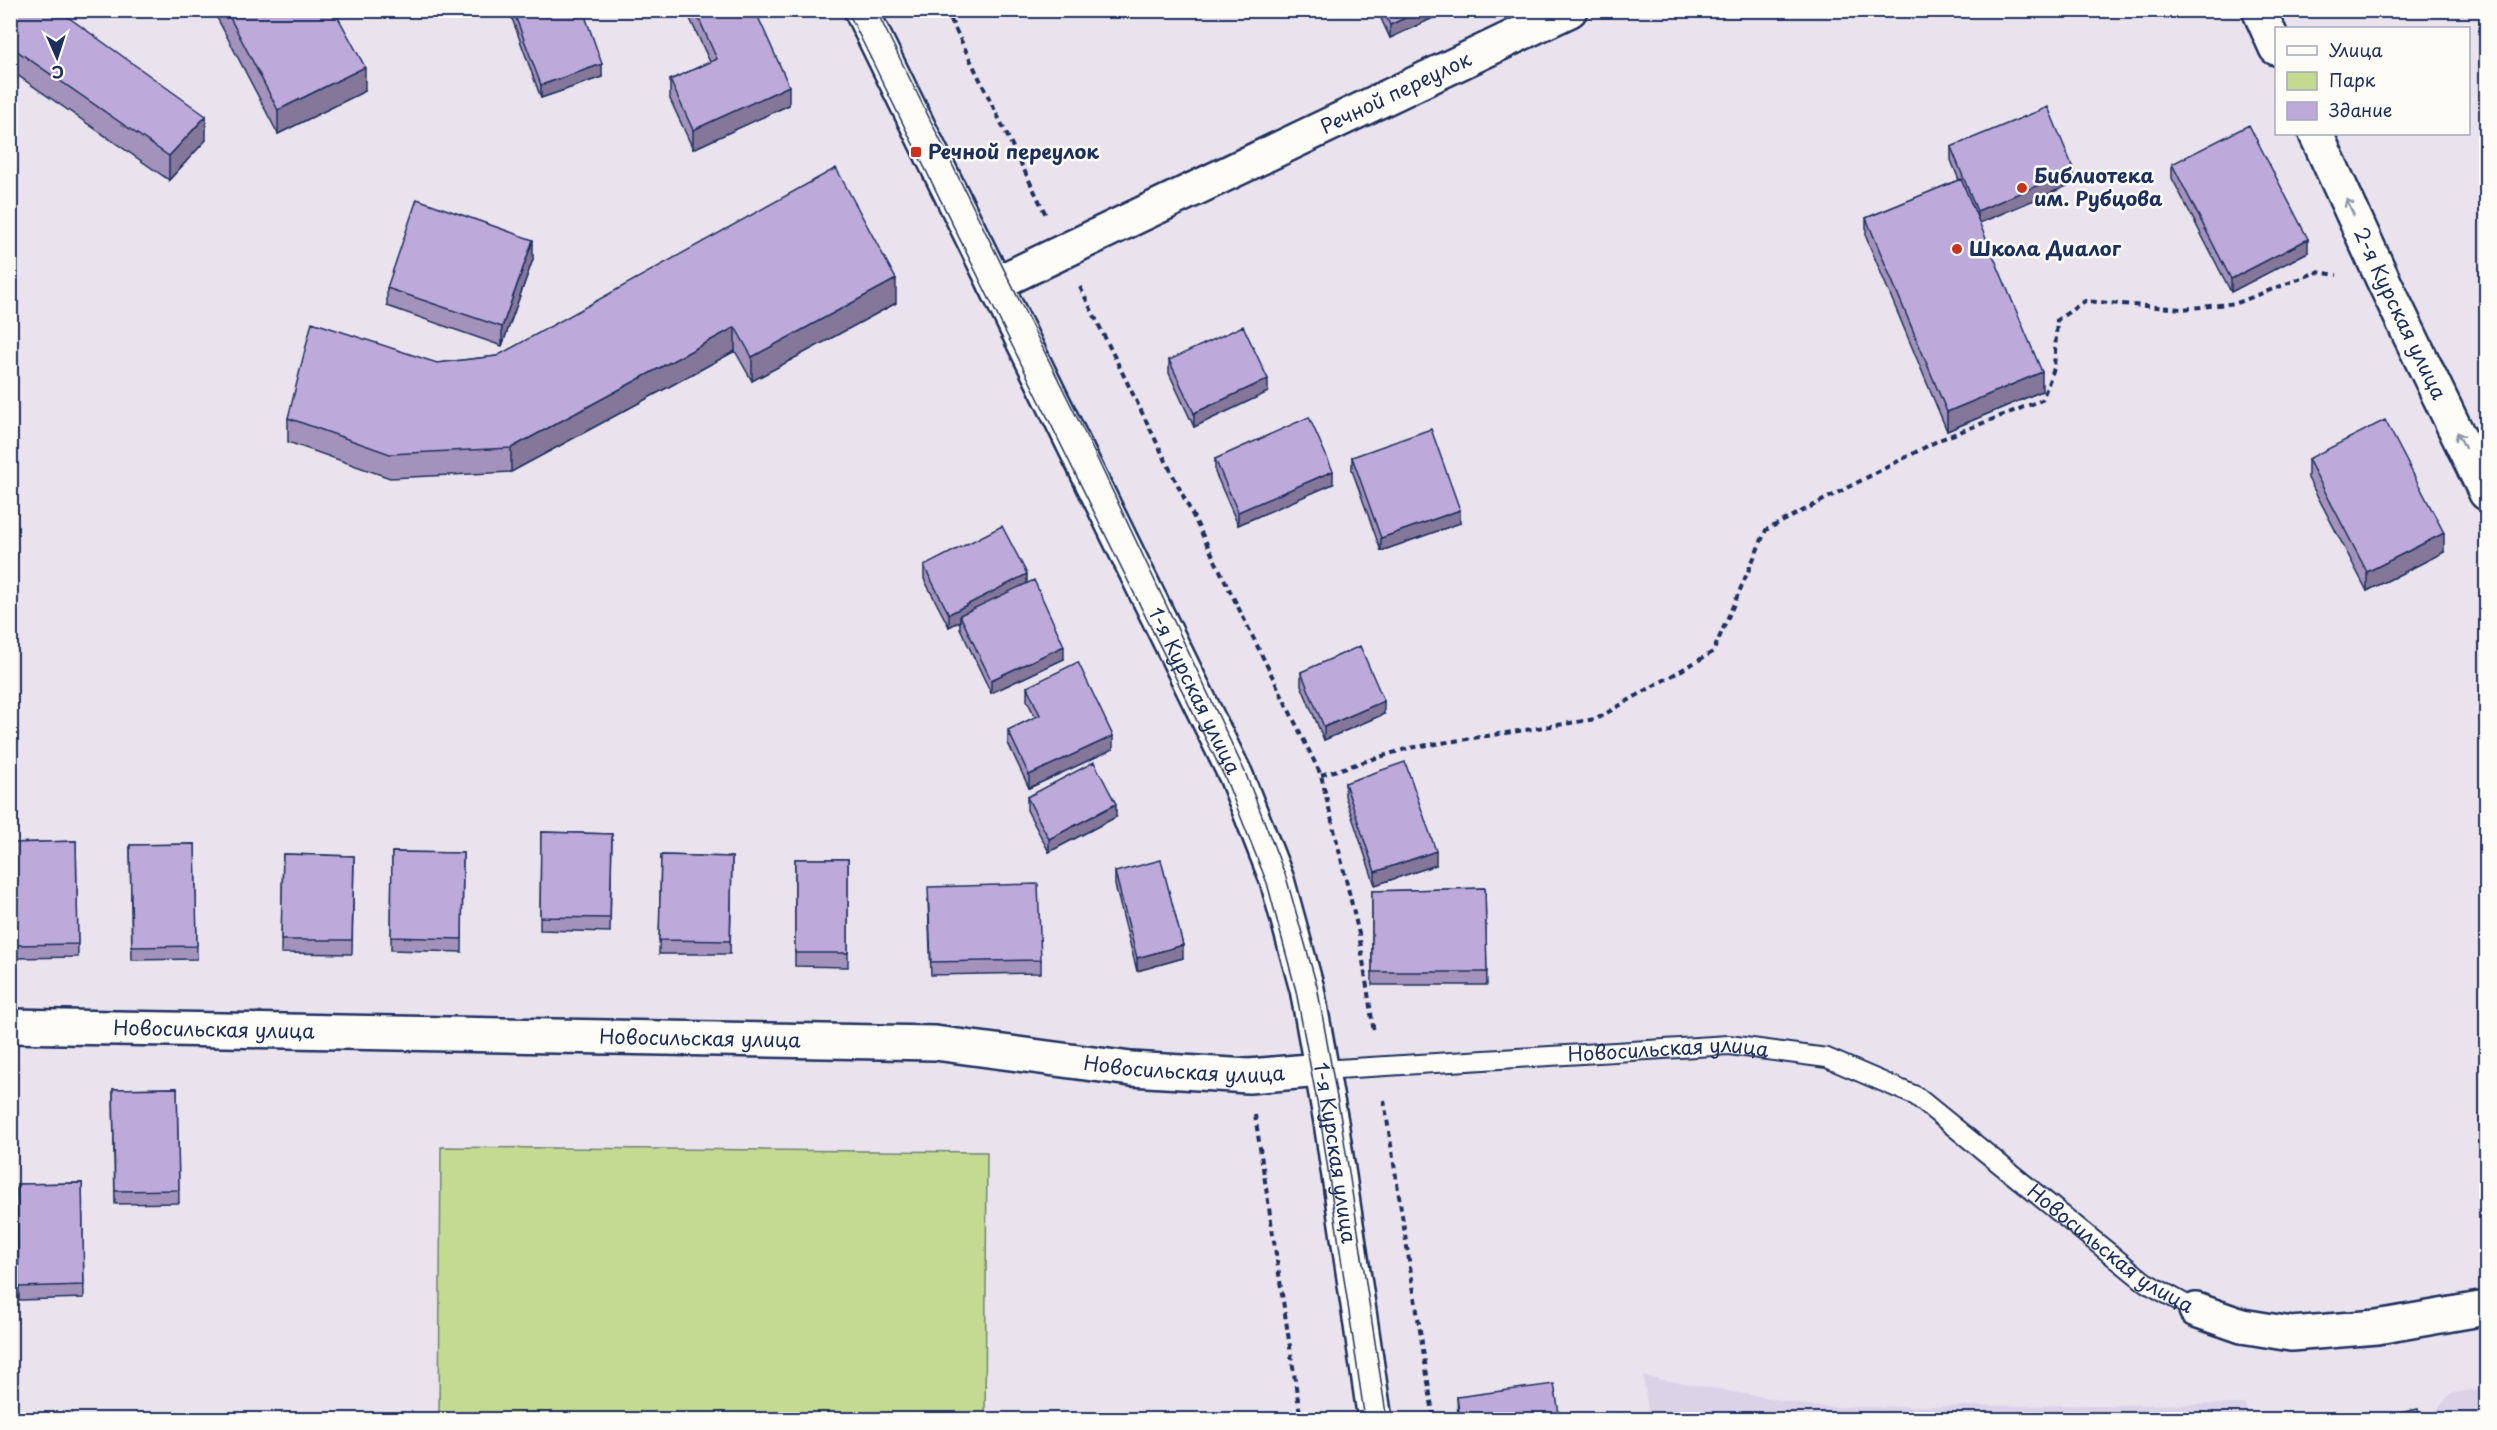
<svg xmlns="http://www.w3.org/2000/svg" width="2497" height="1430" viewBox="0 0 2497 1430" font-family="'Playpen Sans',sans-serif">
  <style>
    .built { fill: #dcd2e8 }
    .park { fill: #c4da90; stroke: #708477; stroke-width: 1.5 }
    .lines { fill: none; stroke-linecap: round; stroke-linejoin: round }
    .service-casing { stroke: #1b2f5e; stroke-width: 22 }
    .minor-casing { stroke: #1b2f5e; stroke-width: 38 }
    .secondary-casing { stroke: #1b2f5e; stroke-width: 38 }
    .path { stroke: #1b2f5e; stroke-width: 4; stroke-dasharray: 6 4.5; stroke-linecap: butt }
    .service { stroke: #fdfcf7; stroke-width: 18 }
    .minor { stroke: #fdfcf7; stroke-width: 33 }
    .secondary { stroke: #fdfcf7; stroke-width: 33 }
    .tram { stroke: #1b2f5e; stroke-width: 1.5 }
    .wall { fill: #a392bb; stroke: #1b2f5e; stroke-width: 1.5 }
    .shaded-wall { fill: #847799; stroke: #1b2f5e; stroke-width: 1.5 }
    .building { fill: #bdaada; stroke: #1b2f5e; stroke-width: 1.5 }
    .oneway { stroke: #8c96aa }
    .poi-dot { fill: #c8321e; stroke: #fdfcf7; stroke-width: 2 }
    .labels { text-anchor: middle; stroke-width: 5; stroke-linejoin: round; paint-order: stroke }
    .street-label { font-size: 20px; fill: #1b2f5e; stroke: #fdfcf7 }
    .poi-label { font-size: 20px; font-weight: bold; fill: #1b2f5e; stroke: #fdfcf7; text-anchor: start }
  </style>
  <rect width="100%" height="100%" fill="#eae3ee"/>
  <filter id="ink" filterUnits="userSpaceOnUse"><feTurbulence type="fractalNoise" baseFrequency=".0167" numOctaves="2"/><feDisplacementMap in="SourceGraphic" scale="12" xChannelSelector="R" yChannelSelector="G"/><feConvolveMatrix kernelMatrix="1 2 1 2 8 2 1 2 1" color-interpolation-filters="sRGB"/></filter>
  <g filter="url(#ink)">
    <!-- built -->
    <path class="built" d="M1643,1376L1819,1407L2245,1404L2248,1419H1649Z
      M2486,1388V1419H2429L2451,1393Z"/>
    <!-- park -->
    <path class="park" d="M441,1147L987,1152L985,1419L439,1416Z"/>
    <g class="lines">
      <defs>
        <g id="service">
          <path id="s1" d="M1321,1070L1729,1045L1827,1058L1916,1096L2145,1282L2196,1310"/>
        </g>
        <g id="minor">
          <path d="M2259,10L2276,48"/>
          <path id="s2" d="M2316,134L2385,284L2486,493"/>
          <path id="s3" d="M995,284L1570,10"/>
          <path id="s4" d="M10,1026L935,1043L1131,1069L1249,1076L1321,1070"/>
          <path d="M2196,1310L2242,1326L2291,1334L2377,1327L2486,1308"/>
        </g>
        <g id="secondary">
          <path id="s5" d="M861,10L1236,776L1277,880L1307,989L1331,1122L1375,1420"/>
        </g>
      </defs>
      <!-- service casing -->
      <use href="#service" class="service-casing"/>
      <!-- minor casing -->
      <use href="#minor" class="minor-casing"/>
      <!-- secondary casing -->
      <use href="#secondary" class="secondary-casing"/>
      <!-- path -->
      <path class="path" d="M946,10L1046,215
        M1080,287L1321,775L1359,934L1374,1033
        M1321,775L1409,748L1596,719L1713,652L1766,530L1939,440L2042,400L2054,368L2057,320L2085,301L2182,309L2237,303L2317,272L2337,275
        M1384,1100L1434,1420
        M1255,1115L1301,1420"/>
      <!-- service -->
      <use href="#service" class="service"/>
      <!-- minor -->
      <use href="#minor" class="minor"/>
      <!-- secondary -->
      <use href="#secondary" class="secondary"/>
      <!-- tram -->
      <path class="tram" d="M847,10L1226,780L1267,883L1296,991L1321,1123L1365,1420
        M876,10L1096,456L1245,772L1286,877L1317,986L1341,1120L1387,1420"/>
    </g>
    <!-- wall -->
    <path class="wall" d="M10,10L206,140L169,180L10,70Z
      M213,10H334L365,91L278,134Z
      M509,10H583L602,77L541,98Z
      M686,10H755L789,105L693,149L670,99V80L710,62Z
      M1377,10H1450L1390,38Z
      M1951,147L2074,183L1979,223L2042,391L1947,431L1866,237V218L1959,180L1951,160Z
      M2172,164L2308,252L2231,292L2172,178Z
      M533,259L502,346L387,306V288Z
      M896,303L752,381L735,351L511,472L390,478L288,442V418L437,363L497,356Z
      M1169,360L1268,392L1194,427L1169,373Z
      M1352,457L1460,523L1381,551L1352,470Z
      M1215,459L1333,484L1238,525L1215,472Z
      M2308,459L2444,552L2367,591L2308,478Z
      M924,566L1027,584L1064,659L991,693L960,628V621L949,627L924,579Z
      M1301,672L1384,714L1324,740L1301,685Z
      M1027,687L1113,749L1029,788L1008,743V730L1035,717L1027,700Z
      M1345,783L1436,865L1375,885L1345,796Z
      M1027,797L1116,817L1049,852L1027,810Z
      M541,832L612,834L610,932L540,930Z
      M76,841L78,957L14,958L12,843Z
      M195,844L197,959L132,960L130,845Z
      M392,852L463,853L462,952L391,950Z
      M283,854L354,856L352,954L281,953Z
      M661,855L732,857L730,954H659Z
      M795,859H848V967L795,966Z
      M1115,872L1183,958L1137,971L1115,885Z
      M1485,888L1487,985H1372V891Z
      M928,900L1041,960V973L931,975Z
      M177,1088L179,1203L115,1204L113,1089Z
      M82,1183L84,1298L19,1300L17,1184Z
      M1457,1397L1560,1419H1458Z"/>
    <!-- shaded-wall -->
    <path class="shaded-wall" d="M1422,10H1450L1390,38V25Z
      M602,64V77L541,98V85Z
      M365,67V91L278,134V110Z
      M789,86V105L693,149V130Z
      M206,116V140L169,180V156Z
      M2074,170V183L1977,224V211Z
      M2308,239V252L2231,292V279Z
      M533,240V259L502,346V327Z
      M896,279V303L752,381V357Z
      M735,327V351L511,472V448Z
      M2042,372V391L1947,431V412Z
      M1268,379V392L1194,427V413Z
      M1333,471V484L1238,525V512Z
      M1460,510V523L1381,551V538Z
      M2444,533V552L2367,591V572Z
      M1027,574V587L960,615V621L949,627V614Z
      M1064,646V659L991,693V680Z
      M1384,701V714L1324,740V727Z
      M1113,736V749L1029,788V775Z
      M1116,804V817L1049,852V839Z
      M1436,851V865L1375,885V872Z
      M1183,945V958L1137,971V958Z"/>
    <!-- building -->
    <path class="building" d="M10,10H58L206,116L169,156L10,46Z
      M226,10H334L365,67L278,110Z
      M513,10H583L602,64L541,85Z
      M695,10H755L789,86L693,130L670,80L717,59Z
      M1383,10H1422L1390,25Z
      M2048,107L2074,170L1977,211L1951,147Z
      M2249,125L2308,239L2231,279L2172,164Z
      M836,168L896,279L752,357L735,327L511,448L390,454L288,418L312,322L437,363L497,356Z
      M1961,179L2042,372L1947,412L1866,218Z
      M417,199L533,240L502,327L387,288Z
      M1243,326L1268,379L1194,413L1169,360Z
      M1309,417L1333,471L1238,512L1215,459Z
      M2385,420L2444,533L2367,572L2308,459Z
      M1431,429L1460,510L1381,538L1352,457Z
      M1002,526L1027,574L949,614L924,566Z
      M1034,580L1064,646L991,680L960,615Z
      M1360,646L1384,701L1324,727L1301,672Z
      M1078,662L1113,736L1029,775L1008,730L1040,715L1027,687Z
      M1094,762L1116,804L1049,839L1027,797Z
      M1405,762L1436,851L1375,872L1345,783Z
      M541,832L612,834L610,918L540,917Z
      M76,841L78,944L14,945L12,843Z
      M195,844L197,946L132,947L130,845Z
      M392,852L463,853L462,939L391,937Z
      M283,854L354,856L352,940H281Z
      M661,855L732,857L730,941L659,940Z
      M795,859H848V953H795Z
      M1161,860L1183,945L1137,958L1115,872Z
      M1038,884L1041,960L931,962L928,887Z
      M1485,888L1487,972H1372V891Z
      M177,1088L179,1190L115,1191L113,1089Z
      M82,1183L84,1285L19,1287L17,1184Z
      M1554,1384L1560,1419H1460L1457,1397Z
      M2418,1409L2420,1419H2373Z"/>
    <!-- one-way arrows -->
    <defs><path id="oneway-shaft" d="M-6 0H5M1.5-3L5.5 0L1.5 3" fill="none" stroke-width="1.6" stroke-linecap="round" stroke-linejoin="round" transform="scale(1.5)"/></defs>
    <g class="oneway">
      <use href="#oneway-shaft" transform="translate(2350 207) rotate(-115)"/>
      <use href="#oneway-shaft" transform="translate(2461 440) rotate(-116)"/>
    </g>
  </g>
  <!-- markers -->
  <g class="poi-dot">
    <rect x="910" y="146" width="12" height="12" rx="3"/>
    <circle cx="2022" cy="188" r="6"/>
    <circle cx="1957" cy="249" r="6"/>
  </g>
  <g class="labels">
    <!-- street labels -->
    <g class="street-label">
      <text dy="7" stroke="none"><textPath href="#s3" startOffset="444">Речной переулок</textPath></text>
      <text dy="7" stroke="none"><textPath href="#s2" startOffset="198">2-я Курская улица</textPath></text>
      <text dy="7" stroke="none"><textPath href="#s5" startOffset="758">1-я Курская улица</textPath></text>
      <text dy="7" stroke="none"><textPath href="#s4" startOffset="204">Новосильская улица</textPath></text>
      <text dy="7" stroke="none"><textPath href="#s4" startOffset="690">Новосильская улица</textPath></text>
      <text dy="7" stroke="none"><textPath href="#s1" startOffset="348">Новосильская улица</textPath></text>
      <text dy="7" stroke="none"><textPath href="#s4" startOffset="1176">Новосильская улица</textPath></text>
      <text dy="7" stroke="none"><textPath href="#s5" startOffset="1244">1-я Курская улица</textPath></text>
      <text dy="7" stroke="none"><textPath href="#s1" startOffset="852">Новосильская улица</textPath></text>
    </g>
    <!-- poi labels -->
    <g class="poi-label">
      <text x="928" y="159">Речной переулок</text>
      <text x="2034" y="183">Библиотека<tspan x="2034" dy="23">им. Рубцова</tspan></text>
      <text x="1969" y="256">Школа Диалог</text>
    </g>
  </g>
  <!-- margin -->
  <rect width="2497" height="1430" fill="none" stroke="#fdfcf7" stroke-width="36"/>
  <rect x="18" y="18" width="2461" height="1394" fill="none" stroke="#1b2f5e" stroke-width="2" filter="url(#ink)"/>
  <!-- legend -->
  <rect x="2275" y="27" width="195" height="108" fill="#fdfcf7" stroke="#a3aaba" stroke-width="1.5"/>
  <rect x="2287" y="46" width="30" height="9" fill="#fdfcf7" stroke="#a3aaba" stroke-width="1.5"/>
  <text x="2329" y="57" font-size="18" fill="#1b2f5e">Улица</text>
  <rect x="2287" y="72" width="30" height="18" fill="#c4da90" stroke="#a3aaba" stroke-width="1.5"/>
  <text x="2329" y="87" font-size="18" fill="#1b2f5e">Парк</text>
  <rect x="2287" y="102" width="30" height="18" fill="#bdaada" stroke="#a3aaba" stroke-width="1.5"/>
  <text x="2329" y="117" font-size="18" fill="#1b2f5e">Здание</text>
  <!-- north arrow -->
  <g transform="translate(57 57) rotate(177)" stroke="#fdfcf7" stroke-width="4.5" paint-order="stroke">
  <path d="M0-4.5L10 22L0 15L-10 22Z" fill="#1b2f5e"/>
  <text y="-9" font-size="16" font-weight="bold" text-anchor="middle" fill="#1b2f5e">С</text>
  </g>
</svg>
